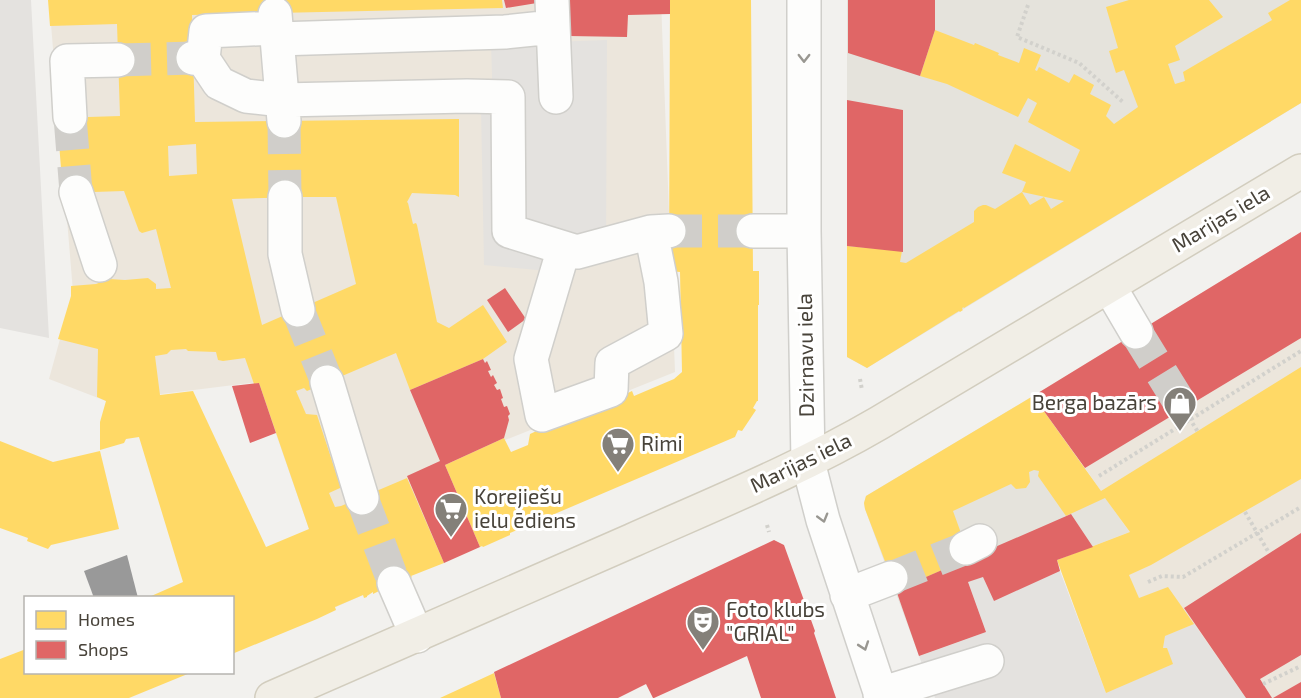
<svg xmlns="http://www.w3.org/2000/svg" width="1301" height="698" viewBox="0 0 1301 698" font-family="'Exo 2',sans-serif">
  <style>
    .residential { fill: #e5e3dc }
    .commercial { fill: #ece6dc }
    .parking { fill: #e4e2df }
    .homes { fill: #ffd966; fill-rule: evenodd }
    .shops { fill: #e06666 }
    .industry { fill: #999 }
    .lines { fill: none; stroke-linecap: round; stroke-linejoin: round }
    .minor-tunnel { stroke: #d0ceca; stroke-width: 33; stroke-dasharray: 33 16; stroke-linecap: butt }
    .minor-casing { stroke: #d0cfcb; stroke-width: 36 }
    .major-casing { stroke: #d2cdbe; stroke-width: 36 }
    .path { stroke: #d2d1cc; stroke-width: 4; stroke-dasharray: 3 3; stroke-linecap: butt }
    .minor { stroke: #fdfdfc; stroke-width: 33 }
    .major { stroke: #f1eee6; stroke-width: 33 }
    .oneway { stroke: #999791 }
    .labels { text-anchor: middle; stroke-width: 6; stroke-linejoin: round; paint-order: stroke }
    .street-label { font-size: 21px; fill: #48433a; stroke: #fff }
    .poi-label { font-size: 21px; fill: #48433a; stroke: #fff; text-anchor: start }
  </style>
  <rect width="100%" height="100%" fill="#f2f1ee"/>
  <!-- residential -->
  <path class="residential" d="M847,0H1301V103L867,368L847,357Z
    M1033,396L1130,532L1057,560L1060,571L994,601L968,582L986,632L919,656L865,509L864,503L866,496Z"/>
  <!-- commercial -->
  <path class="commercial" d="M49,0H661L675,372L408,479L444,559L336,607L258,382L106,401L49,379L73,292Z
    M1301,232V698H1095L1106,693L1057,560L1129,532L1085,468L1033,396Z"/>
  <!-- parking -->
  <path class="parking" d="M0,0H31L49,338L0,328Z
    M607,40L606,253L573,272H558L484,265L481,107L493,105L491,44Z
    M1060,571L1106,693L1172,664L1167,648H1163L1165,636L1194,624L1246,698H935L919,656L986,632L968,582L983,577L994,600Z"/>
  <!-- homes -->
  <path class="homes" d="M48,0H502L503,8L192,15L195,122L459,119V197L455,195L412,193L407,202L408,203L413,224L416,223L417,225L437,322L449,328L483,305L507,342L483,359L410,390L396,353L307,391L304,388L296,391L306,414L317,415L340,485V488L329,493L335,507L341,506L407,478L444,563L411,576L412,577L409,579L394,583L377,592L373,594V592L367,596V597L364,598L363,595L335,607L336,610L317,619L232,654V597H149L183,582L139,437L126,439L124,443L100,450V422L106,401L97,397L98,349L58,339L71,296V286L96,284L109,279L125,280L148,278L156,284V289L171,288L156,229L142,233L139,231L124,191L63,193L57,118L120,116L117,24L50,26ZM196,144L197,174L169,176L168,146ZM302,197H336L356,284L262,325L232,199ZM186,349L188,351L216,352L218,360L223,361L245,358L254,384L259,383L309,529L266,547L193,391L160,395L155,356L167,354L171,350Z
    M670,0H751L753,271H759V305H758V401H757L753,408L756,410L742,431L738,430L735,437L510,533V535L483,547L482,546L480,547L445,465L504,438L511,452L528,445L530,434L543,428L549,431L632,391L634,396L674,379L682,372L680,272L669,271Z
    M1129,0H1209L1223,17L1175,46L1180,60L1168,64L1175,84L1185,81L1183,72L1272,20L1268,13L1290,0H1301V103L964,308L963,307L962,309L963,310L960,312L959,311L867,368L847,357V246L902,251L900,262L906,263L974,222V211L978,207L983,205H986L995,209L1022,192L1030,205L1044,197L1051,209L1064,201L1022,192L1026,182L1002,173L1015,144L1070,172L1080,150L1028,122L1037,103L1028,98L1018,117L947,84L920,76L935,30L974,45L975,43L999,53L998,55L1019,63L1024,48L1041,55L1035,70L1037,71L1039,67L1069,83L1074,74L1094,85L1090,94L1111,105L1106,116L1114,124L1138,107L1124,70L1116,73L1109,51L1118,48L1106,7Z
    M1301,367V479L1151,565L1129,575L1139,598L1168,587L1194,624L1165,636L1163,648H1167L1173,664L1106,693L1057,560L1130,532L1105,498L1066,516L1038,476L1039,471L1034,470L1029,472L1030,482L1026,488L1016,489L1011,484L953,511L970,558L896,590L865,509L864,503L866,496L1033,396L1101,491Z
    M0,441L53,462L100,451L119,529L51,545L48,549L27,541L28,538L0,528Z
    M26,649V672L190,673L129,698H0V659Z
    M494,673L501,698H440L492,674Z"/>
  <!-- shops -->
  <path class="shops" d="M504,0H536L537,3L506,8Z
    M570,0H670V14L628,15L627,37L569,36V32H570Z
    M848,0H935V30L920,76L848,53Z
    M847,100L903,110V252L847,246Z
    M1301,232V338L1085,468L1033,396Z
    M505,288L526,319L508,332L487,300Z
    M483,359L485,363L487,361L491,370L488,371L491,377L493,375L497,383L494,385L497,390L500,389L503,398L501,399L504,407L507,406L510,414L508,416L509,420L504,438L445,465L480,547L444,563L407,476L440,461L410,390Z
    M259,383L276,433L250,443L232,386Z
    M1071,514L1093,547L1057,560L1060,571L994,601L983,577L968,582L986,632L919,656L896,590Z
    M1301,533V655L1260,679L1272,698H1246L1184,608Z
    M774,540L784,545L815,631L814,633L836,698H761L747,656L654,698H653L646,684L618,698H501L494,672Z
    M1301,682V698H1273Z"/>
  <!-- industry -->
  <path class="industry" d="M127,555L138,598H94L84,571Z"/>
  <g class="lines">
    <!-- minor-tunnel -->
    <path class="minor-tunnel" d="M118,60L193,58
      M70,117L76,192
      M284,121L285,197
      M669,231H753
      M298,310L327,382
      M1136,332L1183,408
      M362,498L394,583
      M891,578L966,548"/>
    <defs>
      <path id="minor" d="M552,0L556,97
        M804,0V231L808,462L823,520L882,698
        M275,14L284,121
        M277,39L505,32L553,27
        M193,58L203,59L219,83L246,96L282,100L467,96L508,97L509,231L577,252L651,232L669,231
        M203,59L206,31L276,28
        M70,117L67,61L118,60
        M76,192L100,265
        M285,197V254L298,310
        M753,231H804
        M564,248L531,359L542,415L611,390L612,363L666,334L661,282L651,232
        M1109,286L1136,332
        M327,382L362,498
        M966,548L980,541
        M394,583L417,636
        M847,595L891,578
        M880,694L987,661"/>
      <path id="major" d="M272,698C393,646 513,593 633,540C716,503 800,469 879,423L1301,171"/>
    </defs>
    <!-- minor casing -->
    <use href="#minor" class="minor-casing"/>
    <!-- major casing -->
    <use href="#major" class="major-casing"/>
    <!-- path -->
    <path class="path" d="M1028,5L1017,37L1079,63L1123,102
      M860,379L862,390
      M1183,408L1198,432
      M1099,476L1301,351
      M1245,512L1269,553
      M767,525L769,532
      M1148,582L1162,576L1183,577L1301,507
      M1263,684L1301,666"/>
    <!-- minor -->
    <use href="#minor" class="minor"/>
    <!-- major -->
    <use href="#major" class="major"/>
  </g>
  <!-- one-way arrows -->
  <defs><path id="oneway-chevron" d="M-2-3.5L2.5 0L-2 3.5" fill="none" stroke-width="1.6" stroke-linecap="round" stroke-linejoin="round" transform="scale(1.5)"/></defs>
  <g class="oneway">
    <use href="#oneway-chevron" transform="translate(804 58) rotate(90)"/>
    <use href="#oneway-chevron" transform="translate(823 518) rotate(74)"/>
    <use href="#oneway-chevron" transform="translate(864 646) rotate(71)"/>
  </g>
  <!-- icons -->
  <defs>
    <symbol id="shop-pin" viewBox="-11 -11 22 30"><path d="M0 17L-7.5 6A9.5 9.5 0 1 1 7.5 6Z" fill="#848079" stroke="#fff"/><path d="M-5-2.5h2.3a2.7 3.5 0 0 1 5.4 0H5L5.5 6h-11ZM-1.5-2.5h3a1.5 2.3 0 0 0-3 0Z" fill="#fff"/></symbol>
    <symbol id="supermarket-pin" viewBox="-11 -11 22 30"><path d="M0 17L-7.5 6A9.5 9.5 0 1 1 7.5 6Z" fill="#848079" stroke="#fff"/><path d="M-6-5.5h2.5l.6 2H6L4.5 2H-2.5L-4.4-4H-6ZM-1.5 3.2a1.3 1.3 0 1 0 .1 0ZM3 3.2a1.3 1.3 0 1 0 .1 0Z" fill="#fff"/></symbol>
    <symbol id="theatre-pin" viewBox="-11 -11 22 30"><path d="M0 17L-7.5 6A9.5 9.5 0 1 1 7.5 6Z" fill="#848079" stroke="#fff"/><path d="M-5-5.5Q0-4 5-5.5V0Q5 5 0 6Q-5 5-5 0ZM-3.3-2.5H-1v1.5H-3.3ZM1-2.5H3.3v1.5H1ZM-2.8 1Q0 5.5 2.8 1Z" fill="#fff"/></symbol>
  </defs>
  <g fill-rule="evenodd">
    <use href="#shop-pin" x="1161" y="384" width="38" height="52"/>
    <use href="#supermarket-pin" x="599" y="425" width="38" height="52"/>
    <use href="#supermarket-pin" x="432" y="490" width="38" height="52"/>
    <use href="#theatre-pin" x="684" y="603" width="38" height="52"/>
  </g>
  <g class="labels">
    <!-- street labels -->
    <g class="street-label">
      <text transform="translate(1221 219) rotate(-31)" y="7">Marijas iela</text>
      <text transform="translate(806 355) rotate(-91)" y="7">Dzirnavu iela</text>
      <text transform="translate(801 463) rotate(-26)" y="7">Marijas iela</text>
    </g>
    <!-- poi labels -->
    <g class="poi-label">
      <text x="1157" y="410" text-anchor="end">Berga bazārs</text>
      <text x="641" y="451">Rimi</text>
      <text x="474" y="504">Korejiešu<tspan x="474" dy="24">ielu ēdiens</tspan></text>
      <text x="726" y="617">Foto klubs<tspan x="726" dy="24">"GRIAL"</tspan></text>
    </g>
  </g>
  <!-- legend -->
  <rect x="24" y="596" width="210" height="78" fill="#ffffff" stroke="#b6b4b0" stroke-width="1.5"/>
  <rect x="36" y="611" width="30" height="18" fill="#ffd966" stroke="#b6b4b0" stroke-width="1.5"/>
  <text x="78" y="626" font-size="18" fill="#48433a">Homes</text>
  <rect x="36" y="641" width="30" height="18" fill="#e06666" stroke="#b6b4b0" stroke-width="1.5"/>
  <text x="78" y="656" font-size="18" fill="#48433a">Shops</text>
</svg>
